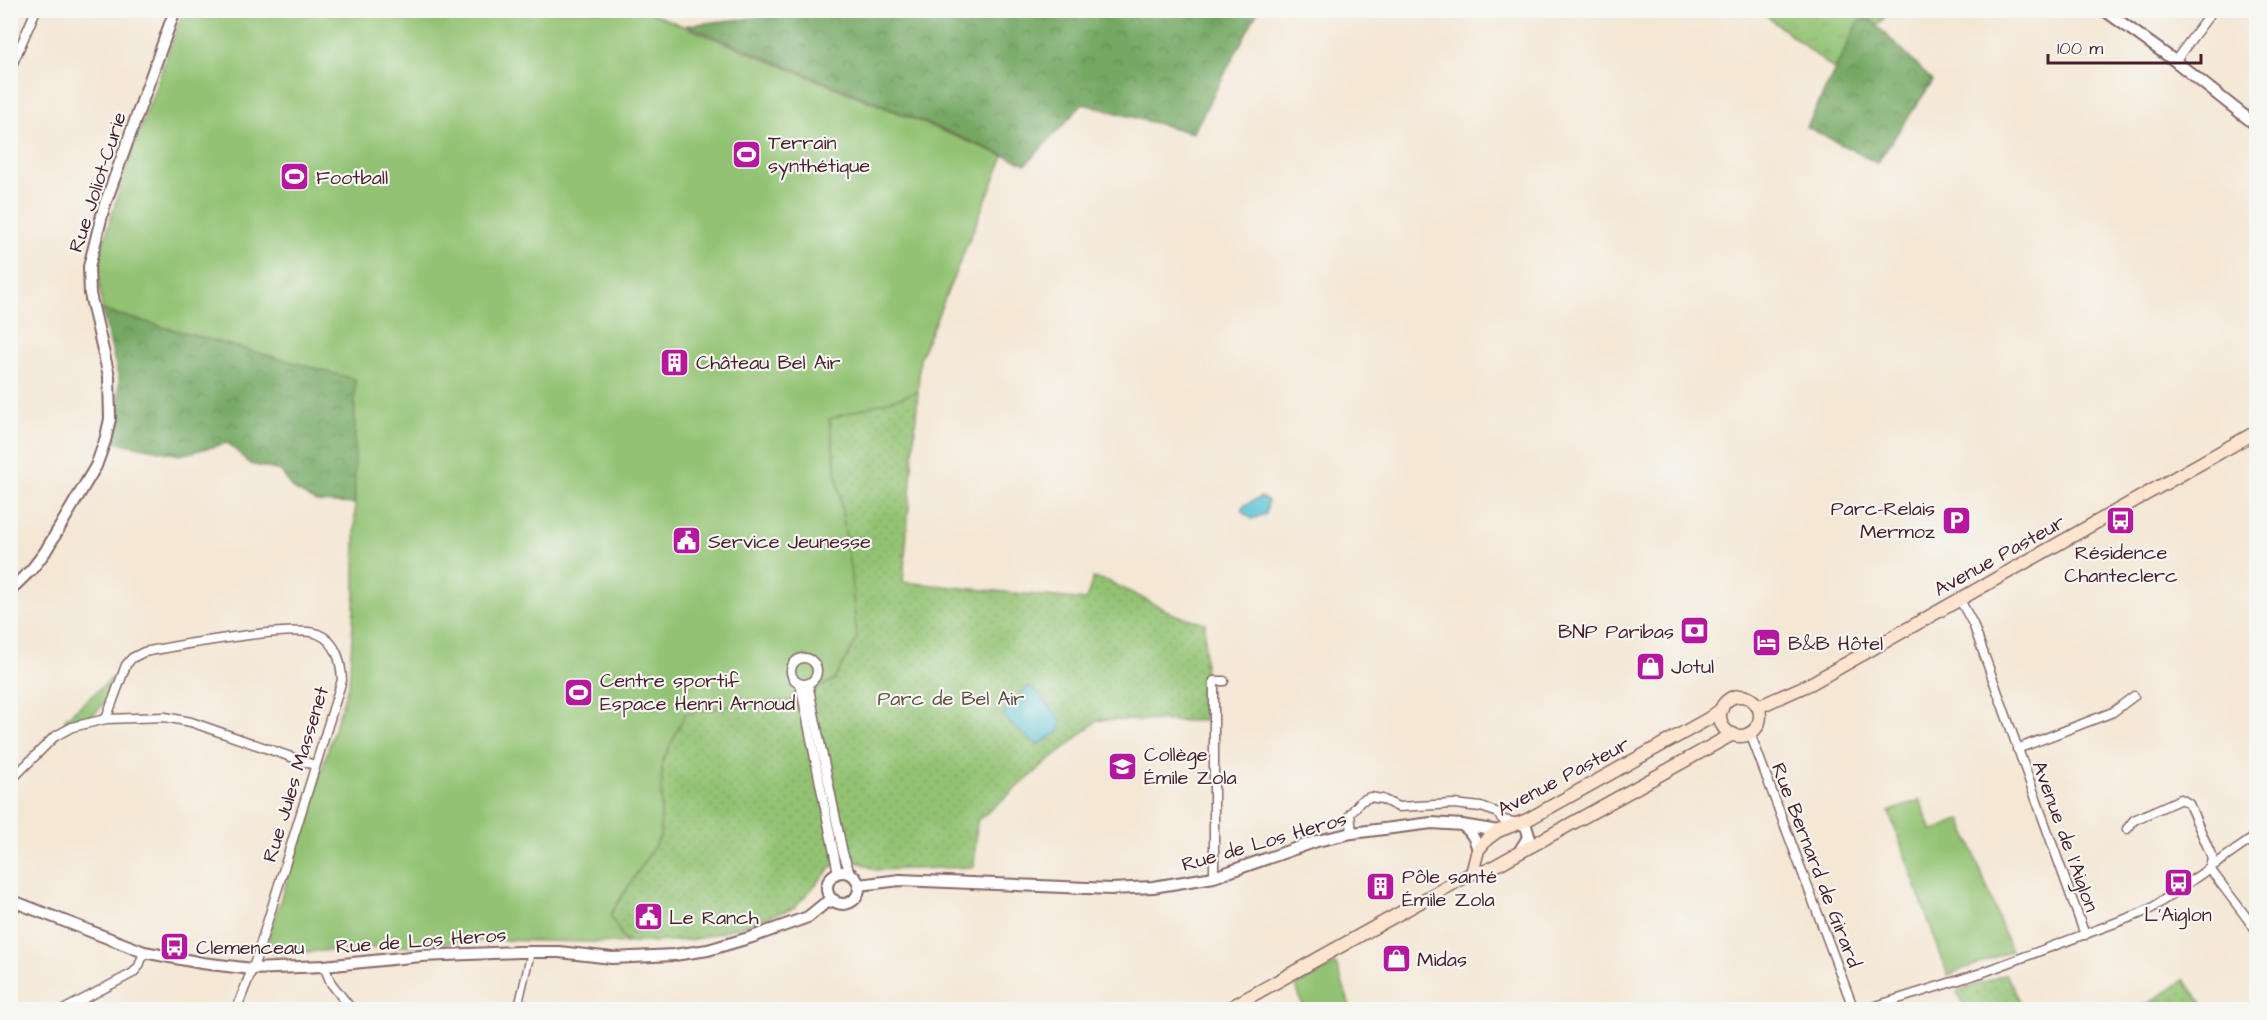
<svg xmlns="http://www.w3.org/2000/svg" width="2267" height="1020" viewBox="0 0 2267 1020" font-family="'Architects Daughter',sans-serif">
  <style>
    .grass { fill: url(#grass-tufts); stroke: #6e704e; stroke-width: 1.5 }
    .forest { fill: url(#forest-crowns); stroke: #606448; stroke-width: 1.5 }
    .park { fill: url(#park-dots); stroke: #6e704e; stroke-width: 1.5 }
    .garden { fill: #92c272; stroke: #6e704e; stroke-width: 1.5 }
    .water { fill: #59c3d4; stroke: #527180; stroke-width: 1.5 }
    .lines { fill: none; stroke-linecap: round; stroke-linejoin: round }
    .pedestrian-casing { stroke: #866566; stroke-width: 9 }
    .minor-casing { stroke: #866566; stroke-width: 11 }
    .tertiary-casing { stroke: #866566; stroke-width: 14 }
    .secondary-casing { stroke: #866566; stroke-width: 15 }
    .pedestrian { stroke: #fff; stroke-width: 6 }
    .minor { stroke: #fff; stroke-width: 8 }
    .tertiary { stroke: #fff; stroke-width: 10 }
    .secondary { stroke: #fce5cf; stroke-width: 12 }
    .labels { text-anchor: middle; stroke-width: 4.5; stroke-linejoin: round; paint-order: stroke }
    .poi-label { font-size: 20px; fill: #4a1f2b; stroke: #f6f6f2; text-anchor: start }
    .street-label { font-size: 20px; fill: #4a1f2b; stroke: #f6f6f2 }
    .park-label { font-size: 20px; fill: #605040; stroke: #f6f6f2 }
  </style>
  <defs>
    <pattern id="grass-tufts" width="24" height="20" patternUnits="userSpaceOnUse" patternTransform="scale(1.5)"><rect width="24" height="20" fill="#92c272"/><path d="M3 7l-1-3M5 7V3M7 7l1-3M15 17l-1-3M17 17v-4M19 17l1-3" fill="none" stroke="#7fa663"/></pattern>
    <pattern id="forest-crowns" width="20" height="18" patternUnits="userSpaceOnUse" patternTransform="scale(1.5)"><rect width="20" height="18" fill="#75a864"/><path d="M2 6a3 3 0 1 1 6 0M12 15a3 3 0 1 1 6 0" fill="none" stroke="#628853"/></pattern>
    <pattern id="park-dots" width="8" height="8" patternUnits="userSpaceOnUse" patternTransform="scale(1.5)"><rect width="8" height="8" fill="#92c272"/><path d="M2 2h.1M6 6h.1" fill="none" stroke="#7fa663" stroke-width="1.8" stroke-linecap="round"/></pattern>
  </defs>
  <rect width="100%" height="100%" fill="#f6f6f2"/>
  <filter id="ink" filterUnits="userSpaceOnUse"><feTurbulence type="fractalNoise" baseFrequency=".0167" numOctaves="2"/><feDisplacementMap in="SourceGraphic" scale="12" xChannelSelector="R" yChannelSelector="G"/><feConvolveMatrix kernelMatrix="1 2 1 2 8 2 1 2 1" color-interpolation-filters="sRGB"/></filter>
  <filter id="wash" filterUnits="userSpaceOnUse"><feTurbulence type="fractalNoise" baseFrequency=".008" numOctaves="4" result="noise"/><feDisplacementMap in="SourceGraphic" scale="24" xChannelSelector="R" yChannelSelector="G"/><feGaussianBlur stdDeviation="1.35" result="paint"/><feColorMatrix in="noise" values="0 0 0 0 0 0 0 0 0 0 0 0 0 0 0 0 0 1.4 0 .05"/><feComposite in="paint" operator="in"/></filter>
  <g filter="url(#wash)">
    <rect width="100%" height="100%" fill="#f4e7d4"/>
    <!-- grass -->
    <path class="grass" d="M1760,11H1890L1877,26L1869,18L1859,21L1835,70Z
      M111,679L115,683C103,708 94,721 65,724V719Z"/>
    <!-- forest -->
    <path class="forest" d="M797,10L1258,11L1193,133L1083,104L1026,164L686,25L796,13Z
      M1869,18L1933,81L1877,163L1807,127L1859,21Z
      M102,310L355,379V504L316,502L292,488L281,471L250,464L228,443L180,455L114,442L119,412V379Z"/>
    <!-- park -->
    <path class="park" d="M918,392L903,582L1086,600L1093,578L1108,581L1176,615L1205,623L1204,721L1098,720L977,821L974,867L875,870L864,864L840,858L794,908L726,931L692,940L626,943L610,915L660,837L662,762L685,714L723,707L850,568L829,418Z
      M2006,974L2024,1009H1965L1957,992Z
      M2184,980L2207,1009H2134L2146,1005Z"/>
    <!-- garden -->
    <path class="garden" d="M183,11H646L1004,156L920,358L918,392L829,419L850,568L857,639L834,680L795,700L723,707L685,714L662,762L660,837L610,915L626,943L498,940L274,954L266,946L349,683L355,593V379L102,310L98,269L102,247L124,175Z
      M1920,800L1932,831L1961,819L2011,951L1948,975L1889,812Z
      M1336,964L1351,1009H1304L1296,986Z"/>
    <!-- water -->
    <path class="water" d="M1260,497L1268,501L1266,514L1252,519L1244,513L1242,508L1243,506Z
      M1028,687L1035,690L1061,720L1060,731L1038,745L1014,727L1004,716L1005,711Z"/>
  </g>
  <g filter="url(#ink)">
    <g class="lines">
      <defs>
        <path id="pedestrian" d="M515,1010L519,1003L531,952"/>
        <path id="minor" d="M2175,61L2213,10
          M10,70L36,10
          M1960,600L1973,624L2085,935
          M791 671a13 13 0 1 1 26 0a13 13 0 1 1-26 0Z
          M800,684L838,873
          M808,684L843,853L850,873
          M106,719L126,665L132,658L144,652C174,646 294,624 318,634C337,642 341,662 342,680L255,962L236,1010
          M1750,733L1854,1010
          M2017,749L2113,712L2134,696
          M10,781L54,737L72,727L106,719L165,717L191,722L314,765
          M2127,829L2134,820L2181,799L2189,804L2212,857L2210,869
          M1352,833L1350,814L1361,801L1370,797L1382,799L1398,807L1454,804L1481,807L1496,812L1503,820L1518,823
          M2210,869L2256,930
          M1214,877V681H1224
          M324,966L331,983L352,1010
          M63,1010L133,973L139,966L144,952
          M1863,1010L1981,973L2139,914L2152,908L2256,836"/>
        <path id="tertiary" d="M2104,10L2175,61L2256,125
          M10,590L32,569L45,552L96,466L105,441L110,419L109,376L90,294L89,267L104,207L175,10
          M1518,823L1526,826L1529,836L1519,852
          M1462,825C1472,832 1475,839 1478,850
          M827 888a16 16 0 1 1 32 0a16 16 0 1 1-32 0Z
          M859,885L900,880L1111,889L1153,887L1214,877L1317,841L1352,833L1432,823L1462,825L1498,831
          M10,900L144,952L202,963L252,969L324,966L421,956L519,952H559L612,958L674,955L708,950L752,937L808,917L824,904L834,900"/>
        <path id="secondary" d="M1720 716a20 20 0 1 1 40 0a20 20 0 1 1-40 0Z
          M1758,707L1810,684L2256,432
          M1472,873L1478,850L1487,839L1498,831L1527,820L1552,806L1708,719L1722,709
          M1226,1010L1472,873L1486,871L1733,734"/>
      </defs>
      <!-- pedestrian casing -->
      <use href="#pedestrian" class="pedestrian-casing"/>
      <!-- minor casing -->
      <use href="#minor" class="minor-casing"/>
      <!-- tertiary casing -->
      <use href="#tertiary" class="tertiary-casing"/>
      <!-- secondary casing -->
      <use href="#secondary" class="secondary-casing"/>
      <!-- pedestrian -->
      <use href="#pedestrian" class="pedestrian"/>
      <!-- minor -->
      <use href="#minor" class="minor"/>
      <!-- tertiary -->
      <use href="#tertiary" class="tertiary"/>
      <!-- secondary -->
      <use href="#secondary" class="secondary"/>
    </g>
  </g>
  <!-- icons -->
  <defs>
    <symbol id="stadium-square" viewBox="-11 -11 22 22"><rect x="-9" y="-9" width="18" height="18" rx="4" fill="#b5179e" stroke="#f6f6f2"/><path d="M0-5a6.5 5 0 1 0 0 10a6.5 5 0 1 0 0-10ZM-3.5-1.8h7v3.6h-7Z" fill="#fff"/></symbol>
    <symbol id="building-square" viewBox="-11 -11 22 22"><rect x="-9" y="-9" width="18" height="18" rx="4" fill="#b5179e" stroke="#f6f6f2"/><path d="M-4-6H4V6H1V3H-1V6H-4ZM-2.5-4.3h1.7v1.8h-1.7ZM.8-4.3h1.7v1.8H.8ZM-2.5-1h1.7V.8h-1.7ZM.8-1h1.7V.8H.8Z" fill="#fff"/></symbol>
    <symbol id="parking-square" viewBox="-11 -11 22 22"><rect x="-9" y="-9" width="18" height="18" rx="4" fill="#b5179e" stroke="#f6f6f2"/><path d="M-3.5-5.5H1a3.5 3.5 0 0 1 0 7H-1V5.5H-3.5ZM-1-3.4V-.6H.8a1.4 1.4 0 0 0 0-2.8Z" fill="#fff"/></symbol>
    <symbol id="bus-square" viewBox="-11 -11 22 22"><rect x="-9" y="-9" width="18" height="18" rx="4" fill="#b5179e" stroke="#f6f6f2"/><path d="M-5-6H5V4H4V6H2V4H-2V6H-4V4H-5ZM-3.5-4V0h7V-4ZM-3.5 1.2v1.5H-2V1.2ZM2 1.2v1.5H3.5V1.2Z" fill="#fff"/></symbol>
    <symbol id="civic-square" viewBox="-11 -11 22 22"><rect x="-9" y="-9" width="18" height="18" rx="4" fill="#b5179e" stroke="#f6f6f2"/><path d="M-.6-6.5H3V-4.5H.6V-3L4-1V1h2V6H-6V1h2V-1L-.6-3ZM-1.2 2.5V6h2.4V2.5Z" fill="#fff"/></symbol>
    <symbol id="bank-square" viewBox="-11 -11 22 22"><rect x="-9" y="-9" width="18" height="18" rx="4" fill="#b5179e" stroke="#f6f6f2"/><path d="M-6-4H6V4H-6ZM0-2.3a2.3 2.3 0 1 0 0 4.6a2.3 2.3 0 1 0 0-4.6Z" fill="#fff"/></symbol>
    <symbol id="hotel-square" viewBox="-11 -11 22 22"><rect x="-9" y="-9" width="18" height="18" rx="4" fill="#b5179e" stroke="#f6f6f2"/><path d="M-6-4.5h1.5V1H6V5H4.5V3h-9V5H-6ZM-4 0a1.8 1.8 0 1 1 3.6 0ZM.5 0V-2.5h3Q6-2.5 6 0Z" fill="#fff"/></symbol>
    <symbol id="shop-square" viewBox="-11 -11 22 22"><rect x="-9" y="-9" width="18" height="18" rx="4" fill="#b5179e" stroke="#f6f6f2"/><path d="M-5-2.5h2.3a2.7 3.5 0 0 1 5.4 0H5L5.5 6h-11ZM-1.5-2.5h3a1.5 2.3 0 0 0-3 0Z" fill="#fff"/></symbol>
    <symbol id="school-square" viewBox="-11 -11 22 22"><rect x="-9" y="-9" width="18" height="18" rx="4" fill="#b5179e" stroke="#f6f6f2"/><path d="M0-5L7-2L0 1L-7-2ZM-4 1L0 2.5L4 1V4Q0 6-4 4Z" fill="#fff"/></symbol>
  </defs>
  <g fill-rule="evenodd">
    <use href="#stadium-square" x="730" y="138" width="33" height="33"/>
    <use href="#stadium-square" x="278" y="160" width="33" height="33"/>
    <use href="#building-square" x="658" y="346" width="33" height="33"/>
    <use href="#parking-square" x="1940" y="504" width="33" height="33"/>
    <use href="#bus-square" x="2104" y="504" width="33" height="33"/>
    <use href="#civic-square" x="670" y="524" width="33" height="33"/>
    <use href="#bank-square" x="1678" y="614" width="33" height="33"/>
    <use href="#hotel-square" x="1750" y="626" width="33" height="33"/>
    <use href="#shop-square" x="1634" y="650" width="33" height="33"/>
    <use href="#stadium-square" x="562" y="676" width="33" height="33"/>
    <use href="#school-square" x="1106" y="750" width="33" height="33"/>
    <use href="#bus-square" x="2162" y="866" width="33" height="33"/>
    <use href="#building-square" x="1364" y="870" width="33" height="33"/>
    <use href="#civic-square" x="632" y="900" width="33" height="33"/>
    <use href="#bus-square" x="158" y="930" width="33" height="33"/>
    <use href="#shop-square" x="1380" y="942" width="33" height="33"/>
  </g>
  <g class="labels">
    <!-- poi labels -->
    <g class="poi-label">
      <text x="768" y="149">Terrain<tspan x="768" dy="23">synthétique</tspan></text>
      <text x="316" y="184">Football</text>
      <text x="696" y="369">Château Bel Air</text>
      <text x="1935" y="515" text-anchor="end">Parc-Relais<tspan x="1935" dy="23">Mermoz</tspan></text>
      <text x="708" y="548">Service Jeunesse</text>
      <text x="2121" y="559" text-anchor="middle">Résidence<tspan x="2121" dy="23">Chanteclerc</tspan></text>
      <text x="1674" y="638" text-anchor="end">BNP Paribas</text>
      <text x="1788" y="650">B&amp;B Hôtel</text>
      <text x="1671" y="673">Jotul</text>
      <text x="600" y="687">Centre sportif<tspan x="600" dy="23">Espace Henri Arnoud</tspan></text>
      <text x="1144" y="761">Collège<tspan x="1144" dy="23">Émile Zola</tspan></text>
      <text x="1402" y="883">Pôle santé<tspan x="1402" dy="23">Émile Zola</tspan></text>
      <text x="2178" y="921" text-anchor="middle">L'Aiglon</text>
      <text x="669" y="924">Le Ranch</text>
      <text x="196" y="954">Clemenceau</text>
      <text x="1417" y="966">Midas</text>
    </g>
    <!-- street labels -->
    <g class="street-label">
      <text transform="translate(97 182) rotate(-72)" y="7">Rue Joliot-Curie</text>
      <text transform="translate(1999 555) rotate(-29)" y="7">Avenue Pasteur</text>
      <text transform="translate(295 774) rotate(-73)" y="7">Rue Jules Massenet</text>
      <text transform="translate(1563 776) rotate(-28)" y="7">Avenue Pasteur</text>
      <text transform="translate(2066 836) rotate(70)" y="7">Avenue de l'Aiglon</text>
      <text transform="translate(1264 841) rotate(-16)" y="7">Rue de Los Heros</text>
      <text transform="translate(1817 865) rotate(69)" y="7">Rue Bernard de Girard</text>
      <text transform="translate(421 940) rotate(-4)" y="7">Rue de Los Heros</text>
    </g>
    <!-- park labels -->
    <g class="park-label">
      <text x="951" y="705">Parc de Bel Air</text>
    </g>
  </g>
  <!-- margin -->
  <rect width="2267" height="1020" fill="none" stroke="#f6f6f2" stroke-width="36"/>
  <!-- scale -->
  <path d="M2048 54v9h153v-9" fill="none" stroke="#4a1f2b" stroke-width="3"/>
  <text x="2057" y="54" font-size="18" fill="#4a1f2b" stroke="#f6f6f2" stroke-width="4.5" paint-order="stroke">100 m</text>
</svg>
